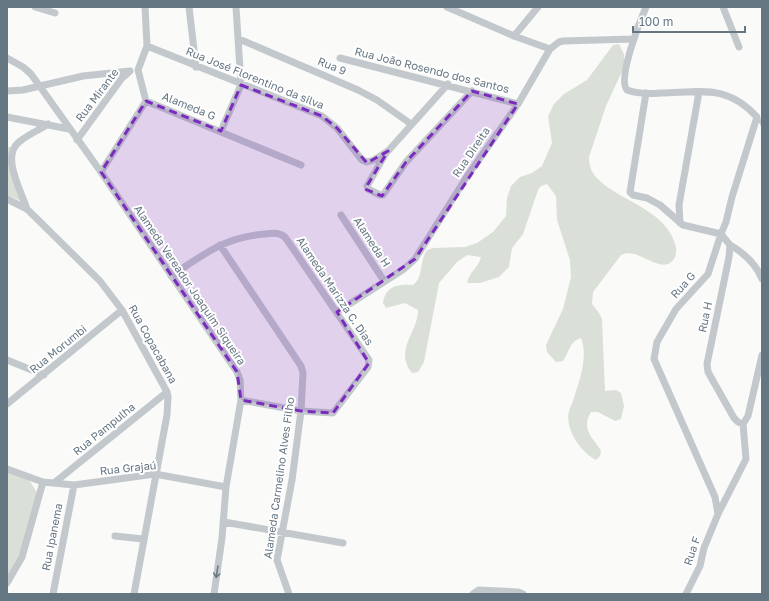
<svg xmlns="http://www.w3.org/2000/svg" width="769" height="601" viewBox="0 0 769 601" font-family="'Golos Text',sans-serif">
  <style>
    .green { fill: #dadfd7 }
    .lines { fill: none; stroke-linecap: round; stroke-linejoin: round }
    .service { stroke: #c3c8cc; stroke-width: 3.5 }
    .minor { stroke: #c3c8cc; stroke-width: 7 }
    .oneway { stroke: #6a7a87 }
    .marked { fill: #7b2cbf; fill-opacity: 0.2; stroke: #7b2cbf; stroke-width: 3; stroke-dasharray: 8 5; stroke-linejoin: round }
    .labels { text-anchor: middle; stroke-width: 4; stroke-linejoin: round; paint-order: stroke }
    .street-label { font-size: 11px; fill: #657683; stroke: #fff }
  </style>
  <rect width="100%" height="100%" fill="#fafaf8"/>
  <!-- green -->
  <path class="green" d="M619,44L624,54V67L606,106L589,157C589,167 592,174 600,181C624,203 667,210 676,247C677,253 675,260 670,263C656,271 638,247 621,255L593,292L592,304L599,313L602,319L605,391L616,390L621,393L624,406L621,419L615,421L598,412H591C580,430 594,438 601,451L600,456L596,460C579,451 560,423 572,404C578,384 589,358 581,338C570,341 569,352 563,361L556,362L547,352L546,345L563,309L571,277L570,260L557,220L556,196L547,184L541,186L538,190L523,234L512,248L509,267L499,277L480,283H467C469,272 479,267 481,257L467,255L457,262L439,283L424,362L418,372L412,373C393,349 419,331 418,310L405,303L386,308L383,303C386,286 397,284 413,285C424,277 419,261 427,250L433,248L465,247L477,243L493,232L506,216L507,198L511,186L520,177L532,173L542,166L552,143L548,116L554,104L564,94L587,80L613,45Z
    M7,147H10C7,167 16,184 23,202L7,195Z
    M7,471L29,480L38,494C31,523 24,551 7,577Z"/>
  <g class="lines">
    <!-- service -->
    <path class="service" d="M758,118L762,124"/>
    <!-- minor -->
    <path class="minor" d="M35,7L55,13
      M145,7L147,46L138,70L146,101
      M189,7L196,67
      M447,7L514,36L550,49
      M646,7C640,21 617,79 627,90C638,94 650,94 661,93C701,92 727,84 757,117L732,197L726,222L721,234L730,245L729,257L707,364L708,372L734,418L738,422L743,424
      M723,7L739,47
      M514,36L538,7
      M239,39L358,90L377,100L411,124
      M147,46L322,116L337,128L362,160L367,162L374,160L388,151L448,84
      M7,58L23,67L31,74L101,172L237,372L240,380L241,400L226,487L222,538L214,594
      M340,58L518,104
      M7,91L23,90L83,76L130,71
      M646,93L630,192L633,195L647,198L660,205L683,225L721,234L708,274L676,309L657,342L654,359L715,497L718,514
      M7,117L69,129
      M221,131L241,85L236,7
      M77,140L122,78L129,72
      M386,153L367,186L368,189L380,195H383L406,162L472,91
      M101,172L146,101L301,165
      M7,199L27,209L100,281L122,310L167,392L168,397L167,415L134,594
      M27,209C21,191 1,156 19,142C27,135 39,130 48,124
      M341,215L384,281
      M680,223L679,205L699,92
      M220,245L301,366L303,373L301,411L292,480L277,560L289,594
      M730,245C744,253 756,264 762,279
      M171,276C203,255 224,237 265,234C272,233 279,232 285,237L369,360L368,367L333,413L301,411L241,400
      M337,312L404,269L415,259L466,178L518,104L550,49L559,42L563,41L633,39
      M7,360L44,375
      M7,404L122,310
      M743,424L748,416L762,355
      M7,469L43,482L74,485L155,474L226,487
      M54,483L167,392
      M224,522L343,543
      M115,536L143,539
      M7,583L22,557L43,482
      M53,594L74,485
      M473,594L479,590L518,592L523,594
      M686,594L700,566L704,548L718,514L746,459L743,424"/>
  </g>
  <!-- one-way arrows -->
  <defs><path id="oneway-shaft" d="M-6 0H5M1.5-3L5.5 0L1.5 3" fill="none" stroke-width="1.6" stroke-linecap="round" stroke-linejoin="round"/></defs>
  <use class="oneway" href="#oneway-shaft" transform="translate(217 572) rotate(99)"/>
  <!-- marked area -->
  <path class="marked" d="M241,85L322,116L337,128L367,163L388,151L365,189L382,196L406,162L472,91L518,104L415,259L337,312L369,363L333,413L301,411L241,400L237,372L101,172L146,101L221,131Z"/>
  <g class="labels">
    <!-- street labels -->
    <g class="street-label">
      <text transform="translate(332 66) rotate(23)" y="4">Rua 9</text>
      <text transform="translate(432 70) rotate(14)" y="4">Rua João Rosendo dos Santos</text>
      <text transform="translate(255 78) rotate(22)" y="4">Rua José Florentino da silva</text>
      <text transform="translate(97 95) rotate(-53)" y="4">Rua Mirante</text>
      <text transform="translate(189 106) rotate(22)" y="4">Alameda G</text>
      <text transform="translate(471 152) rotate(-56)" y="4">Rua Direita</text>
      <text transform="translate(372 242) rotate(57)" y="4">Alameda H</text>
      <text transform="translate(190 285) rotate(56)" y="4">Alameda Vereador Joaquim Siqueira</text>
      <text transform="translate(683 285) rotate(-48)" y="4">Rua G</text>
      <text transform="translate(335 291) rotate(56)" y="4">Alameda Marizza C. Dias</text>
      <text transform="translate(705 317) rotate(-78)" y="4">Rua H</text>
      <text transform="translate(153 344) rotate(61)" y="4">Rua Copacabana</text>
      <text transform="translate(58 349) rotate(-39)" y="4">Rua Morumbi</text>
      <text transform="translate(104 429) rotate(-39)" y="4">Rua Pampulha</text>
      <text transform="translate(128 468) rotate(-6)" y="4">Rua Grajaú</text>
      <text transform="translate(279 478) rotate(-82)" y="4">Alameda Carmelino Alves Filho</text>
      <text transform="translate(52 537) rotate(-79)" y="4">Rua Ipanema</text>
      <text transform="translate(692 551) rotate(-71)" y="4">Rua F</text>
    </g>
  </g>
  <!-- border -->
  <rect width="769" height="601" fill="none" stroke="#657683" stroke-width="16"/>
  <!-- scale -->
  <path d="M633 26v6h112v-6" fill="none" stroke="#657683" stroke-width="2"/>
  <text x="639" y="26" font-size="12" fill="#657683" stroke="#ffffff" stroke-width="3" paint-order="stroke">100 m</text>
</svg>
